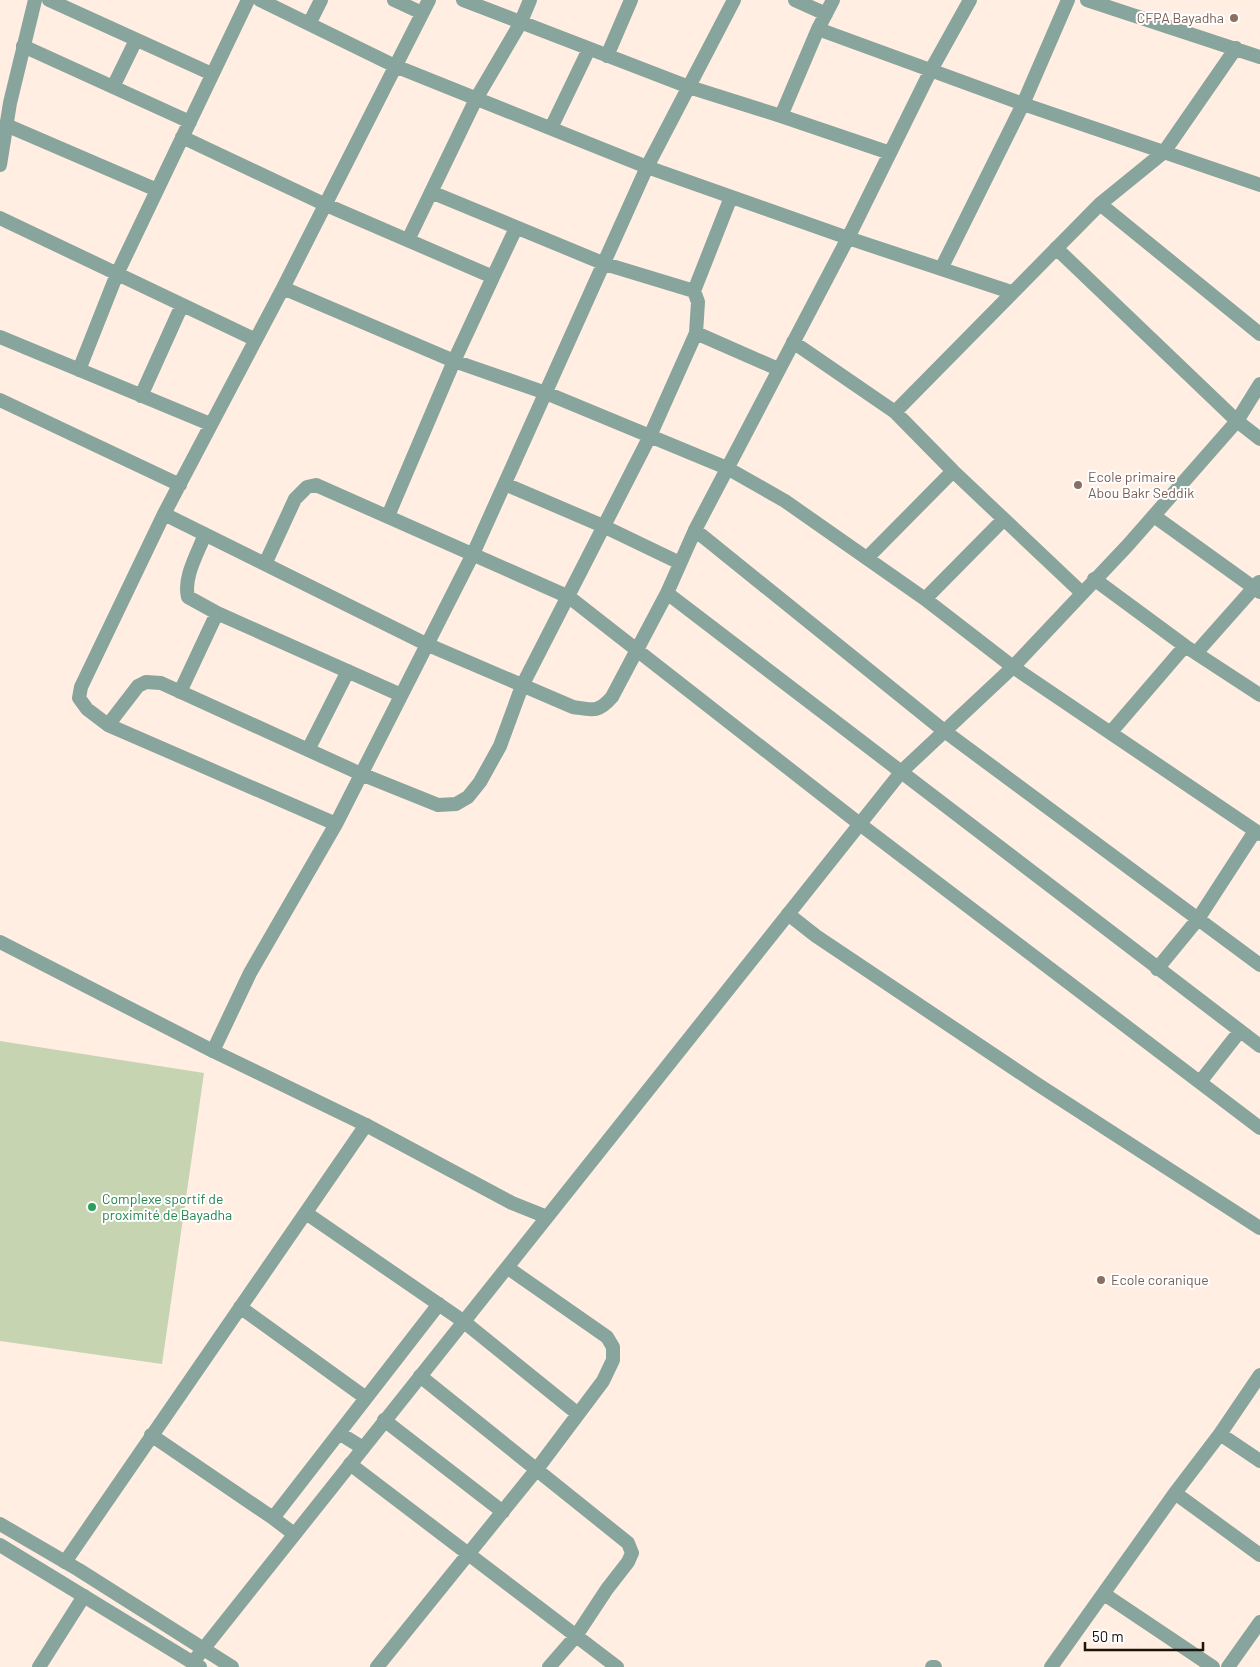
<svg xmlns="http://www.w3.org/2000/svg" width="1260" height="1667" viewBox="0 0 1260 1667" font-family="Barlow,sans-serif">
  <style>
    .green { fill: #c7d4b2 }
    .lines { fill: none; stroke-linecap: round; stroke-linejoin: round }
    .minor { stroke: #87a49d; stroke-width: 14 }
    .tertiary { stroke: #87a49d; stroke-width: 14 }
    .education-dot { fill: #8d6e63; stroke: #fff; stroke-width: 2 }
    .leisure-dot { fill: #2e9e5b; stroke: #fff; stroke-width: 2 }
    .labels { text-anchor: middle; stroke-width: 4; stroke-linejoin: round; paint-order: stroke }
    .education-label { font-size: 14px; fill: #785e54; stroke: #fff; text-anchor: start }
    .leisure-label { font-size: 14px; fill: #27864d; stroke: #fff; text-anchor: start }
  </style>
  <rect width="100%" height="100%" fill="#ffeee1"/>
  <!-- green -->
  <path class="green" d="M0,1041L204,1073L162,1364L0,1341Z"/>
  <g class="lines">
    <!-- minor -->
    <path class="minor" d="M49,0L212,74
      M260,0L395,66L647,167L848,238L1011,292
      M394,0L422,13
      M463,0L689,87L781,116L890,153
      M795,0L826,14
      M1087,0L1260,57
      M309,24L321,0
      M818,29L1023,104L1260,185
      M23,46L190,122
      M607,56L631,0
      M113,87L136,40
      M781,116L818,29L833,0
      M6,125L157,190
      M551,128L589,49
      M182,137L324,204L493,277L454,361L388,516
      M1100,204L1260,334
      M0,218L254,339
      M408,240L476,99L520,24L530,0
      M1056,248L1237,421L1260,439
      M941,269L1023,104L1068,0
      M493,277L516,228
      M283,288L454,361L546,393L727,468L785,501L925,599L1013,667L1260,834
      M694,291L731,197
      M696,333L778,369
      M0,337L210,424
      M793,342L895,412
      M79,370L117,274L248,0
      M141,396L182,305
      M0,400L180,485
      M505,484L603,526L680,563
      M164,514L426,644L573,707C593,710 598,713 612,697L667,593L695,530L848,238L931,70L970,0
      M1154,516L1260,592
      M695,530L943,730L1260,965
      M205,534C198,553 183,577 188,597L217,613L401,695
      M867,558L953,471
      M265,564L295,499L307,487L316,485L569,597L861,825L1260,1128
      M1094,579L1185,646L1260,695
      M667,593L1260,1046
      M1082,593L953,471L895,412L1100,204L1164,152L1236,48
      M925,599L1004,519
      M1196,653L1259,582
      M180,692L217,613
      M108,725L138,686L146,682L161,683L361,774L438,805L456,804L468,797L480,782L500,746L522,686L650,436L696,333L698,302L694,291L605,264L431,192
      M1111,732L1185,646
      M308,750L348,671
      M336,824L108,725L87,709L79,698L81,687L164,514L283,288L429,0
      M788,914L816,936L1037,1084L1260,1228
      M1157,969L1198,919L1255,831
      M213,1051L250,973L336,824L473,554L647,167L734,0
      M1200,1082L1240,1031
      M306,1213L463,1321L578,1414
      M240,1307L366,1398
      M420,1376L628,1543L632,1553L628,1562L607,1589L576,1636L549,1667
      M384,1420L503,1512
      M339,1433L363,1448
      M1220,1434L1260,1461
      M151,1435L273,1518
      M350,1464L617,1667
      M1175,1493L1260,1555
      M294,1534L273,1518L439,1304
      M65,1562L366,1125
      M1104,1594L1213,1667
      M39,1667L84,1596
      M377,1667L537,1469L603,1381L613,1360V1347L607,1337L508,1268
      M932,1667H935
      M1051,1667L1175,1493L1220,1434L1260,1375
      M1228,1667L1260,1622"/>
    <!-- tertiary -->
    <path class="tertiary" d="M0,165L10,103L35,0
      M0,942L213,1051L366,1125L512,1203L547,1217
      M0,1524L79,1570L232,1667
      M0,1545L200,1667
      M193,1662L902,771L1013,667L1128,545L1237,421L1260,384"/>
  </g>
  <!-- markers -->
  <g class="education-dot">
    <circle cx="1234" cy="18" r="5"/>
    <circle cx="1078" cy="485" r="5"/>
    <circle cx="1101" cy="1280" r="5"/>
  </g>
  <circle class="leisure-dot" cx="92" cy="1207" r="5"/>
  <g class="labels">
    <!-- education labels -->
    <g class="education-label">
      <text x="1224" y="23" text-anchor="end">CFPA Bayadha</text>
      <text x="1088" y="482">Ecole primaire<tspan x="1088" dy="16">Abou Bakr Seddik</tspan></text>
      <text x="1111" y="1285">Ecole coranique</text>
    </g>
    <!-- leisure labels -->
    <g class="leisure-label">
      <text x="102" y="1204">Complexe sportif de<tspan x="102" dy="16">proximité de Bayadha</tspan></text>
    </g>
  </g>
  <!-- scale -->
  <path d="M1085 1642v8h118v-8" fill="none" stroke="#1c130b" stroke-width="2.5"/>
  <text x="1092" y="1642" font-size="15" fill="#1c130b" stroke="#ffffff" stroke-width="4" paint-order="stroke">50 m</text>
</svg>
